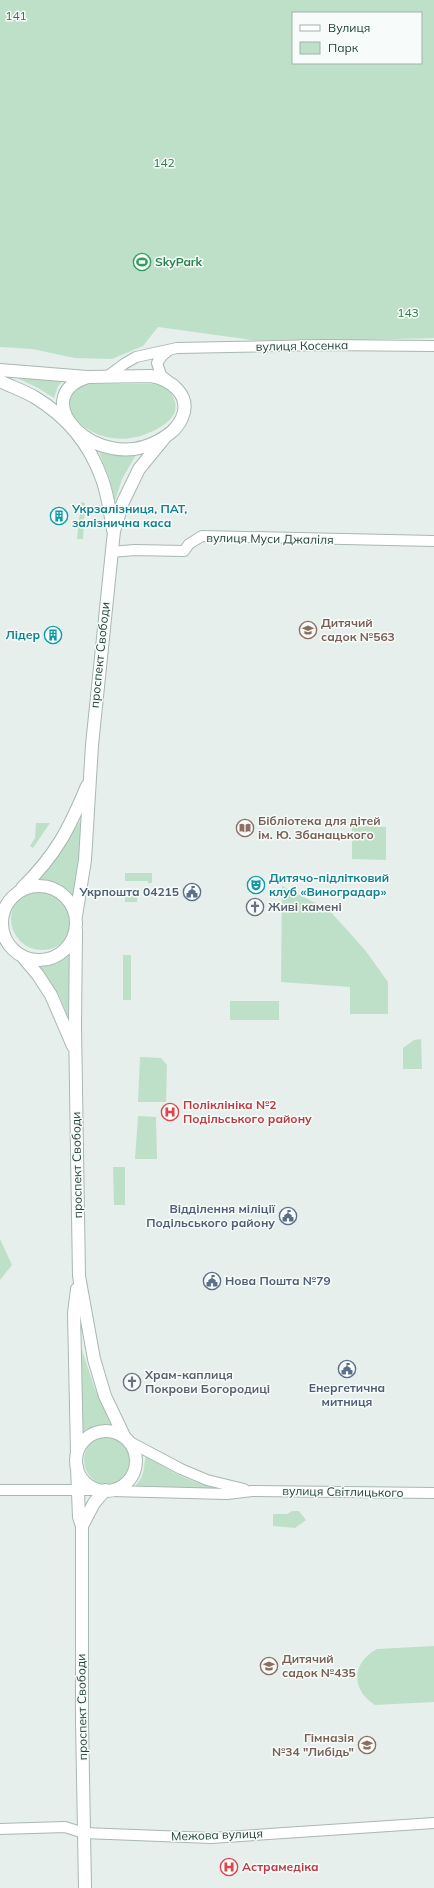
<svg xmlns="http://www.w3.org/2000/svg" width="434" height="1888" viewBox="0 0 434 1888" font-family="Mulish,sans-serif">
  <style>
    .green { fill: #bfe0c8; fill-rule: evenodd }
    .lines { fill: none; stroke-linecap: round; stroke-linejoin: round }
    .minor-casing { stroke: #a8b8b2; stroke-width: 12 }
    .tertiary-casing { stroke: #a8b8b2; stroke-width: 14 }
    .minor { stroke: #fff; stroke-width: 10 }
    .tertiary { stroke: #fff; stroke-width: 12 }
    .labels { text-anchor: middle; stroke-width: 3; stroke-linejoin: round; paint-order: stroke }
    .park-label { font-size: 12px; fill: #2d7a4b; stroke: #f7fbf9 }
    .leisure-label { font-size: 12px; font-weight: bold; fill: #27864d; stroke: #f7fbf9; text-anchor: start }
    .street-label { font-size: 12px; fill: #24423a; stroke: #f7fbf9 }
    .culture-label { font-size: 12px; font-weight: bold; fill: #0d838f; stroke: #f7fbf9; text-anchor: start }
    .education-label { font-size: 12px; font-weight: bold; fill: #785e54; stroke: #f7fbf9; text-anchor: start }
    .service-label { font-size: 12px; font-weight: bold; fill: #4e5e75; stroke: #f7fbf9; text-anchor: end }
    .worship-label { font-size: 12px; font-weight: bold; fill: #5b616d; stroke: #f7fbf9; text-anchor: start }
    .health-label { font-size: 12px; font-weight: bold; fill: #be3a42; stroke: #f7fbf9; text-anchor: start }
  </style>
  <rect width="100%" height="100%" fill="#e6efeb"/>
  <!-- green -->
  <path class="green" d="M0,0H434V338L315,341L252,340L158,327L143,346L112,359L75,358L32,349L0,347ZM293,13H421V63H293Z
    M15,377L65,379L58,386L54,398L38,388Z
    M85,384C103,384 120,384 137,384C144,384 152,383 159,385C165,387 172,392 174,399C183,420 152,433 136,437C125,440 113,439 103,436C87,432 58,411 73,393C76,389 81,386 85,384Z
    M99,452L118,455H136L122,479L115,501L109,477Z
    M81,502L85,503L83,539H77Z
    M83,816L86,817L75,902C67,889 56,881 40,881V878L56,859Z
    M36,823H50L33,848L30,846L35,838Z
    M352,826L386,827V860L352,859Z
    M125,873H152V883H148V881H125Z
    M282,886L329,910L365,950L388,982V1014H350V987L281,982Z
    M11 919a31 31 0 1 1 62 0a31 31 0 1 1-62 0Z
    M125,889L138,890L137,902H125Z
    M70,950L72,1027L59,995L38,967V964C52,964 60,959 70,950Z
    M123,955H131V1000H123Z
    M230,1001H279V1020H230Z
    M421,1039L422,1069H403V1048L414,1040Z
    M140,1057L161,1058L167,1065L166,1102H138Z
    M138,1116L156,1117L157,1159H135Z
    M113,1167H125V1205H114Z
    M0,1239L12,1265L0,1280Z
    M82,1350L95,1389L117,1426C103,1424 92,1426 82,1436L78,1351Z
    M84 1460a25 25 0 1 1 50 0a25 25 0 1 1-50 0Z
    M148,1454C165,1470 190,1482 212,1487V1490L133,1488C149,1474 141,1462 148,1454Z
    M292,1511H299L306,1520L295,1528L273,1526V1514H287Z
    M434,1646V1702L375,1705C351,1690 351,1663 377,1649Z"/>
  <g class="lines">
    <defs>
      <path id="minor" d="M108,376L124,364L136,357L177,348L323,345L434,346
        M167,380L161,375L157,363L162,356L169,350
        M111,552L135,550L184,551L189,544L202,536L434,541
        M130,1442L181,1469L207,1480L244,1489
        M0,1490H105
        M112,1491L227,1494L252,1491L434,1493
        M0,1829L65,1827L84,1833L211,1838L434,1823"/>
      <path id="tertiary" d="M0,370L87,377
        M151,376C170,379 192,395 182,418C177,429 169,435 158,441C96,475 24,397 88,377Z
        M0,381C12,387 25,391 36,398C67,417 90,445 102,479C108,495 110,513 113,530
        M2 923a37 37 0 1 1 74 0a37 37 0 1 1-74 0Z
        M22,888C56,855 69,829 87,786
        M76,916L85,860L92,745L114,531L123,502L139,469L166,436
        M76,930L75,1025L79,1276L94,1359L105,1396L125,1438
        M22,956L38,975L51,995L73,1046
        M76 1461a30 30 0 1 1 60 0a30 30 0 1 1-60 0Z
        M77,1453L74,1313L77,1289
        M77,1467L79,1517L82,1526V1721L85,1888
        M82,1526L94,1503L105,1490"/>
    </defs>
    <!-- minor casing -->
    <use href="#minor" class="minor-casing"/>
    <!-- tertiary casing -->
    <use href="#tertiary" class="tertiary-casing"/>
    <!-- minor -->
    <use href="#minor" class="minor"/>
    <!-- tertiary -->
    <use href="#tertiary" class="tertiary"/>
  </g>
  <!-- icons -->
  <defs>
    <symbol id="stadium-ring" viewBox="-11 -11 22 22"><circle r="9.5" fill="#f7fbf9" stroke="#2e9e5b" stroke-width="1.5"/><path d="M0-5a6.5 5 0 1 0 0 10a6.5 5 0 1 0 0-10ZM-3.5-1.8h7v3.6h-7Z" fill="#2e9e5b"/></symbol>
    <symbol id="building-ring" viewBox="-11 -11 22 22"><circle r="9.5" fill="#f7fbf9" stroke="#0f9aa8" stroke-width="1.5"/><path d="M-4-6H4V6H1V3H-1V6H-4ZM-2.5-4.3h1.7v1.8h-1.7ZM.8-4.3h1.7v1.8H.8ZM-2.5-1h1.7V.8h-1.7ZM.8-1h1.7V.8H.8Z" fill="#0f9aa8"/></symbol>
    <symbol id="school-ring" viewBox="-11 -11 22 22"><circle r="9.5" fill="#f7fbf9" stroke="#8d6e63" stroke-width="1.5"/><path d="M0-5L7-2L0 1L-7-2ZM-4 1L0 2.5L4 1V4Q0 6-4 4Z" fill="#8d6e63"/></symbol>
    <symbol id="library-ring" viewBox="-11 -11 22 22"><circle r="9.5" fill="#f7fbf9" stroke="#8d6e63" stroke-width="1.5"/><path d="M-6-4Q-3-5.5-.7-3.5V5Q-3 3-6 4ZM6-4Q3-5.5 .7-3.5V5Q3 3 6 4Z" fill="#8d6e63"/></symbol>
    <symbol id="theatre-ring" viewBox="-11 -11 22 22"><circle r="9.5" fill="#f7fbf9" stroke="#0f9aa8" stroke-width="1.5"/><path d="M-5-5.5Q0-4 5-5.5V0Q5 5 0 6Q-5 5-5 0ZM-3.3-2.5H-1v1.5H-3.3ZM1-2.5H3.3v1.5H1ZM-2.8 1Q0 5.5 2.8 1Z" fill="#0f9aa8"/></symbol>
    <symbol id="civic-ring" viewBox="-11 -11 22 22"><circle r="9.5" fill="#f7fbf9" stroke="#5c6f8a" stroke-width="1.5"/><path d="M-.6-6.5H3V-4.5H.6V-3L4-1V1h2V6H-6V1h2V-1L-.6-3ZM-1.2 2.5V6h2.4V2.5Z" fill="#5c6f8a"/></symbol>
    <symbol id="church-ring" viewBox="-11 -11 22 22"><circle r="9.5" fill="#f7fbf9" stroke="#6b7280" stroke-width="1.5"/><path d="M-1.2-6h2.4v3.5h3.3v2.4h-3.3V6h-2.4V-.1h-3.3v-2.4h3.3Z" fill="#6b7280"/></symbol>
    <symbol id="hospital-ring" viewBox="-11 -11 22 22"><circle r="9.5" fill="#f7fbf9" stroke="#e0444e" stroke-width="1.5"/><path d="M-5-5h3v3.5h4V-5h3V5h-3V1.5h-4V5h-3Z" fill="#e0444e"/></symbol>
  </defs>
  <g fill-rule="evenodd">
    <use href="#stadium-ring" x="132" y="252" width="20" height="20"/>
    <use href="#building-ring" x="49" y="506" width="20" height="20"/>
    <use href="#school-ring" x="298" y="620" width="20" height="20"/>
    <use href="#building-ring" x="43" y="625" width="20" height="20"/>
    <use href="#library-ring" x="235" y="818" width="20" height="20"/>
    <use href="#theatre-ring" x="246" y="875" width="20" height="20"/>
    <use href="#civic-ring" x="182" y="882" width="20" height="20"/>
    <use href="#church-ring" x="245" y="897" width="20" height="20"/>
    <use href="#hospital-ring" x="160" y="1102" width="20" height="20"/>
    <use href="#civic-ring" x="278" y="1206" width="20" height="20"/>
    <use href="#civic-ring" x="202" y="1271" width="20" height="20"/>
    <use href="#civic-ring" x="337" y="1359" width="20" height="20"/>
    <use href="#church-ring" x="122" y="1372" width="20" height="20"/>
    <use href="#school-ring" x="259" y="1656" width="20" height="20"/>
    <use href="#school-ring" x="357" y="1735" width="20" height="20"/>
    <use href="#hospital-ring" x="219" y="1857" width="20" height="20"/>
  </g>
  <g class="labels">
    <!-- park labels -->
    <g class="park-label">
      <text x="16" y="20">141</text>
      <text x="164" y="167">142</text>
      <text x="408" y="317">143</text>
    </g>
    <!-- leisure labels -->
    <g class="leisure-label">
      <text x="155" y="266">SkyPark</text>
    </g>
    <!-- street labels -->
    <g class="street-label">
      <text transform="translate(302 346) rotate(-1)" y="4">вулиця Косенка</text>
      <text transform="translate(270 539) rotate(1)" y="4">вулиця Муси Джаліля</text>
      <text transform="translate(100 655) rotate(-84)" y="4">проспект Свободи</text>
      <text transform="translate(77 1165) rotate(-91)" y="4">проспект Свободи</text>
      <text transform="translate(343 1492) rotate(1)" y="4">вулиця Світлицького</text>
      <text transform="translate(82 1707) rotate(-91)" y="4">проспект Свободи</text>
      <text transform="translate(217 1835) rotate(-2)" y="4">Межова вулиця</text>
    </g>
    <!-- culture labels -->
    <g class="culture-label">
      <text x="72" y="513">Укрзалізниця, ПАТ,<tspan x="72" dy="14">залізнична каса</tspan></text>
      <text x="40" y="639" text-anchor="end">Лідер</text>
      <text x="269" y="882">Дитячо-підлітковий<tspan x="269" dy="14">клуб «Виноградар»</tspan></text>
    </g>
    <!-- education labels -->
    <g class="education-label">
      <text x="321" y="627">Дитячий<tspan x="321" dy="14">садок №563</tspan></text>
      <text x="258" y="825">Бібліотека для дітей<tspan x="258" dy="14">ім. Ю. Збанацького</tspan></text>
      <text x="282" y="1663">Дитячий<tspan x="282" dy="14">садок №435</tspan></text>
      <text x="354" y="1742" text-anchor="end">Гімназія<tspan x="354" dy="14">№34 "Либідь"</tspan></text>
    </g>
    <!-- service labels -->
    <g class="service-label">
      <text x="179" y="896">Укрпошта 04215</text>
      <text x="275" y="1213">Відділення міліції<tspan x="275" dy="14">Подільського району</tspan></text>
      <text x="225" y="1285" text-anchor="start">Нова Пошта №79</text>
      <text x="347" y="1392" text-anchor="middle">Енергетична<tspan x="347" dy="14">митниця</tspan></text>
    </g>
    <!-- worship labels -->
    <g class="worship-label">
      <text x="268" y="911">Живі камені</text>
      <text x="145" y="1379">Храм-каплиця<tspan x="145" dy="14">Покрови Богородиці</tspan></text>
    </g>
    <!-- health labels -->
    <g class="health-label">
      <text x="183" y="1109">Поліклініка №2<tspan x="183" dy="14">Подільського району</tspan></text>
      <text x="242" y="1871">Астрамедіка</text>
    </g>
  </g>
  <!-- legend -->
  <rect x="292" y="12" width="130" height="52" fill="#f7fbf9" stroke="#a3b1ad"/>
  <rect x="300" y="25" width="20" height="6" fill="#ffffff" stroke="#a3b1ad"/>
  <text x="328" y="32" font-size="12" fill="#24423a">Вулиця</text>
  <rect x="300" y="42" width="20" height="12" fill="#bfe0c8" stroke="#a3b1ad"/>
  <text x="328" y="52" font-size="12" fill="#24423a">Парк</text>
</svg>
